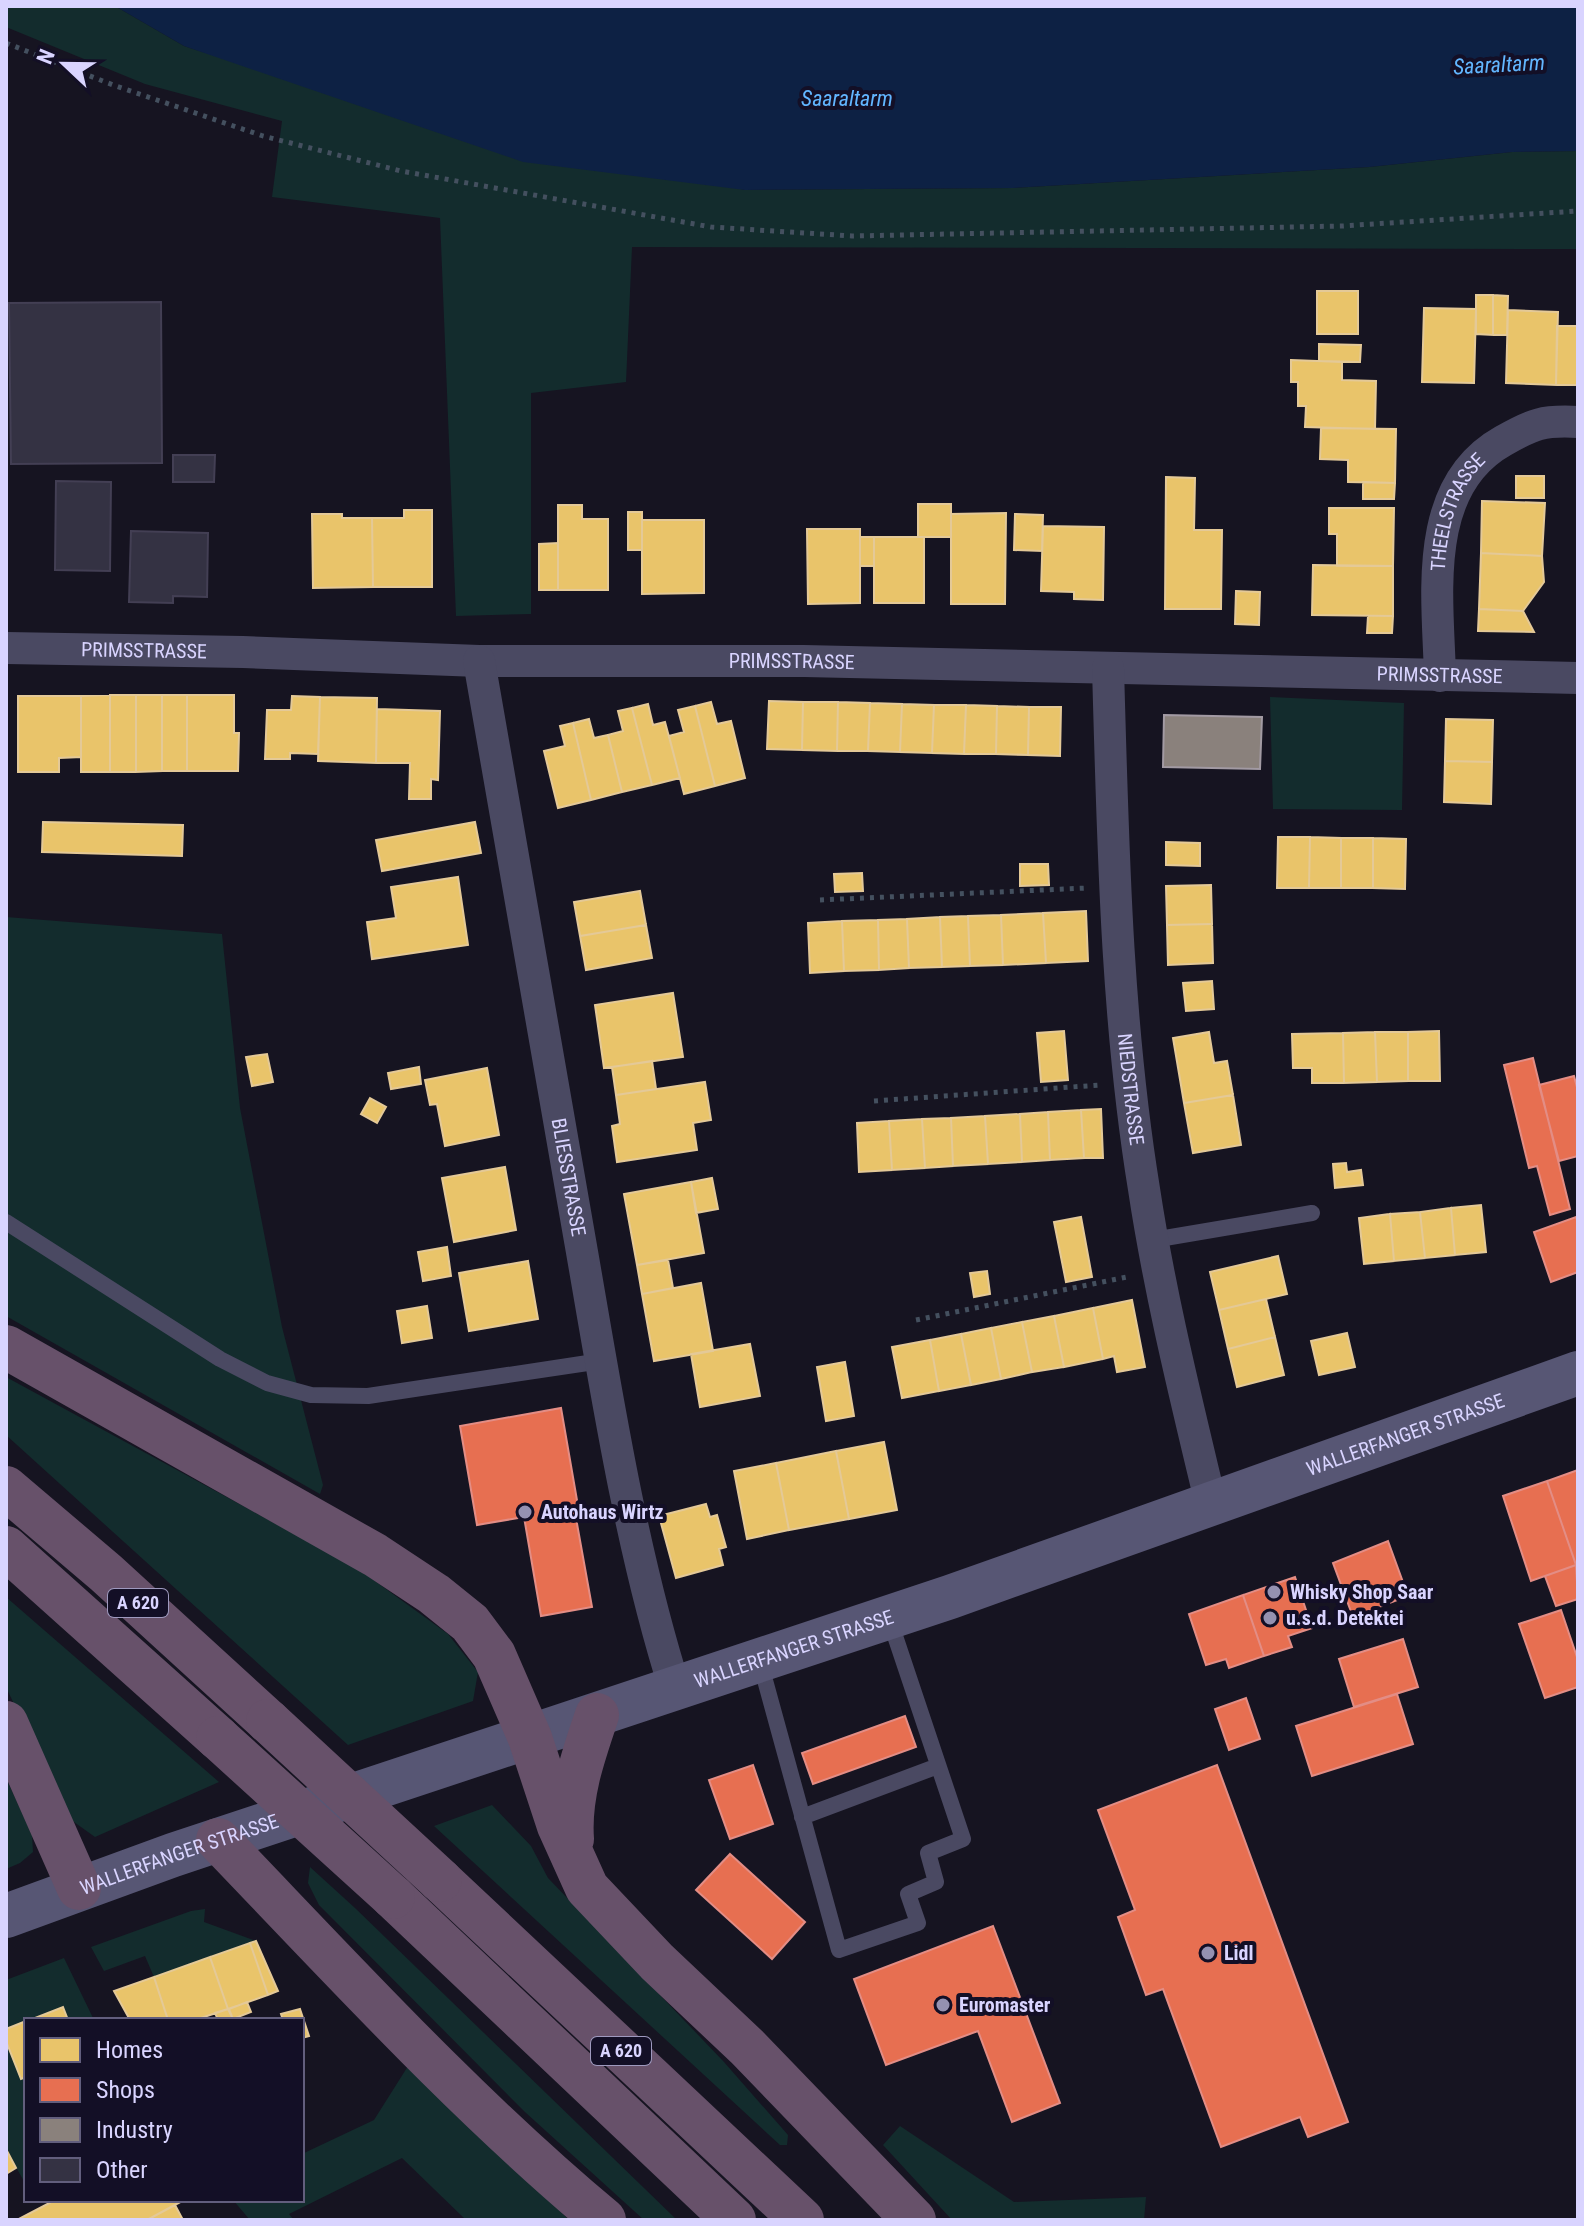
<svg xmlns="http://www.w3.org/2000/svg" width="1584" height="2226" viewBox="0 0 1584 2226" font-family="'Roboto Condensed',sans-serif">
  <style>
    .green { fill: #132c2d }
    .water { fill: #0d2144 }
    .homes { fill: #e9c46a; stroke: #e4c997; stroke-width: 2 }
    .shops { fill: #e76f51; stroke: #e38d85; stroke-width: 2 }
    .industry { fill: #8a817c; stroke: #a29aa3; stroke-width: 2 }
    .building { fill: #343243; stroke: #433f54; stroke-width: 2 }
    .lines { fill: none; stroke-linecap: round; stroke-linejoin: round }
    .path { stroke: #44505f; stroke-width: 5; stroke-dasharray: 4 6; stroke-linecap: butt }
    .lane { stroke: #4a4962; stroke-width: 16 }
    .street { stroke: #4a4962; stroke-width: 32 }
    .secondary { stroke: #575674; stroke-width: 44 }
    .highway { stroke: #67516a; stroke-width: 44 }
    .highway-bridge { stroke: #67516a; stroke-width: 44 }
    .poi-dot { fill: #9591b1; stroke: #130f26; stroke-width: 3 }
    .labels { text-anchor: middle; stroke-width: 8; stroke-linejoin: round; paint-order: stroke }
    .shield { fill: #130f26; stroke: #9e99be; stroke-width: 2 }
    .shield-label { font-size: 18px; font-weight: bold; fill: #d9d4ff }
    .street-label { font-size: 20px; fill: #d9d4ff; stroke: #130f26 }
    .poi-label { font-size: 20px; font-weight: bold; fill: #d9d4ff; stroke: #130f26; text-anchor: start }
    .water-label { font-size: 22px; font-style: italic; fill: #62b6ff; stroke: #130f26 }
  </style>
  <rect width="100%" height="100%" fill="#161421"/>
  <!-- green -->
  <path class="green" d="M6,6H115L184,46L287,79L745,190L1012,188L1369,167L1512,152L1578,151V249L632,247L626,382L531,393V614L456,616L440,218L272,197L282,121L145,84L6,27Z
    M1270,697L1404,703L1402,810L1273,809Z
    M6,917L222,934L240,1108L282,1327L323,1485L320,1494L6,1316Z
    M6,1377L357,1568L448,1634L478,1672L473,1701L348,1745L6,1435Z
    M6,1597L219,1782L95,1837L67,1817L6,1687Z
    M6,1778L32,1835L33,1852L20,1863L6,1869Z
    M492,1805L531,1846L548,1878L724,2062L788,2135L787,2145H780L434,1826Z
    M310,1867L355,1908L677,2220H644L525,2112L319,1905L308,1883Z
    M205,1909L204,1922L256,1941L154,1977L145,1956L104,1971L91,1947L191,1911Z
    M64,1958L94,2020H26V2185L6,2149V1980Z
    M410,2063L569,2220H466L402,2158L289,2214L294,2220H250L233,2200H302V2154L374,2120Z
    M900,2126L1014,2202L1146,2197L1144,2220H952L883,2145Z"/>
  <!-- water -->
  <path class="water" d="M115,6H1578V151L1512,152L1369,167L1012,188L745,190L523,162L184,46Z"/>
  <!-- homes -->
  <path class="homes" d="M1317,291H1358V334H1317Z
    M1476,295H1493V335L1476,334Z
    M1493,295L1508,296L1507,335H1493Z
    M1424,308L1476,309L1474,383L1422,382Z
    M1508,310L1558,312L1556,385L1506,383Z
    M1557,326H1578V385H1556Z
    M1319,344L1361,345L1360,362L1319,361Z
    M1291,360L1342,362V380L1376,381L1375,429L1305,427L1306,406H1298V382H1291Z
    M1321,428L1396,429L1395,483L1348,482V460L1320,459Z
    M1516,476H1544V498H1516Z
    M1166,477L1195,478L1194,530H1222L1221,609H1165Z
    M1363,482L1395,483L1394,499H1363Z
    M1482,501L1545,503L1542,556L1481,553Z
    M918,504H951V537H918Z
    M558,505H582V519H608V590H558Z
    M1329,508H1394L1393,566H1337V534H1329Z
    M404,510H432V587H373L372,518H404Z
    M628,512H642V550H628Z
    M1006,513L1005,604H951V514Z
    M312,514H342V518H372L373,587L313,588Z
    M1015,514L1043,515L1042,551L1014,550Z
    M642,520H704V593L642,594Z
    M1043,526L1104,527L1103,600L1074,599V592L1041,591Z
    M807,529H860V603L808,604Z
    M860,537H874V566H860Z
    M874,537H924V603H874Z
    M558,543V590H539V544Z
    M1481,553L1542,556L1544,582L1523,611L1479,609Z
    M1313,565L1393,566V616L1312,615Z
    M1236,591L1260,592L1259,625L1235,624Z
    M1479,609L1523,611L1534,632L1478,631Z
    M1368,616H1393L1392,633H1367Z
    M110,695V772H81V696Z
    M110,695H136V772H110Z
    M136,695H162V771L136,772Z
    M162,695H187V771H162Z
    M187,695H234V733H239L238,771H187Z
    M18,696H81V757L59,758V772H18Z
    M292,696L320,697L318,754L290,753V759H265L267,710H291Z
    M320,697L377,698L376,763L318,761Z
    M769,701L803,702L802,750L767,749Z
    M711,702L717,724L731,721L745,778L715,786L695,706Z
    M803,702H838L837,751L802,750Z
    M838,702L870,703L868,751H837Z
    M870,703L902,704L900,752L868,751Z
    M648,704L653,725L665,722L680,778L652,785L632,708Z
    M902,704L934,705L932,753L900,752Z
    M934,705H966L964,754L932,753Z
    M966,705L997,706L996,754H964Z
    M695,706L715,786L684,794L669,736L684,732L678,710Z
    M997,706L1029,707L1028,755L996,754Z
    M1029,707H1061L1060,756L1028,755Z
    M632,708L652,785L622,792L608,735L623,731L618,711Z
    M377,709L440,711L438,780L431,779V799H409L410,763H376Z
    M589,719L594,738L608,735L622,792L591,800L573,723Z
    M1446,719L1493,720L1492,762L1445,761Z
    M573,723L591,800L558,808L544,751L565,746L560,726Z
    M1445,761L1492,762L1491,804L1444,802Z
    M43,822L183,825L182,856L42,852Z
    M475,822L481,853L382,871L376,840Z
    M1278,837H1310L1309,888H1277Z
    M1310,837L1341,838V888H1309Z
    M1341,838H1373V888H1341Z
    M1373,838L1406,839L1405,889L1373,888Z
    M1166,842L1200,843V866L1166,865Z
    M1020,864H1048L1049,885L1020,886Z
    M862,873L863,891L835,892L834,874Z
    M458,877L468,945L372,959L367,922L396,918L391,887Z
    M1211,885L1212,924L1167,925L1166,886Z
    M640,891L646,925L580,936L574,902Z
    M1086,911L1088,961L1046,963L1043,913Z
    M1043,913L1046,963L1003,965L1001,915Z
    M1001,915L1003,965L970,966L968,916Z
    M968,916L970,966L942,967L940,917Z
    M940,917L942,967L909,968L907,919Z
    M907,919L909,968L879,970L878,920Z
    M878,920L879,970L844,971L842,921Z
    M842,921L844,971L810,973L808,923Z
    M1212,924L1213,963L1168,965L1167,925Z
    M646,925L652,958L586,970L580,936Z
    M1212,981L1214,1009L1186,1011L1183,983Z
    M673,993L683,1057L604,1068L595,1005Z
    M1064,1031L1068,1080L1041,1082L1037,1033Z
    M1439,1031L1440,1081H1408V1032Z
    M1209,1032L1214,1063L1227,1061L1233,1095L1184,1103L1173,1038Z
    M1375,1032H1408V1081L1377,1082Z
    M1375,1032L1377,1082L1344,1083L1343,1033Z
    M1343,1033L1344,1083H1312V1068H1293L1292,1034Z
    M267,1054L273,1082L252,1086L246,1057Z
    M652,1061L656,1089L616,1095L612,1067Z
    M419,1067L421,1084L391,1089L388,1073Z
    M487,1068L499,1135L445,1146L437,1104L430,1105L425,1080Z
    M705,1082L711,1120L693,1123L697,1150L617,1162L612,1126L620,1124L616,1095Z
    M1233,1095L1241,1145L1193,1153L1184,1103Z
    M370,1098L386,1107L377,1123L361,1114Z
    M1101,1109L1103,1158H1084L1081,1110Z
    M1081,1110L1084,1158L1050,1160L1048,1112Z
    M1048,1112L1050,1160L1022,1162L1020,1114Z
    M1020,1114L1022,1162L988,1164L985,1116Z
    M985,1116L988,1164L953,1166L951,1118Z
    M951,1118L953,1166L925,1168L922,1119Z
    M922,1119L925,1168L892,1170L889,1121Z
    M889,1121L892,1170L859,1172L857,1123Z
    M1346,1163L1347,1172L1361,1170L1363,1185L1335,1188L1333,1164Z
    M505,1167L516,1230L454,1242L442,1178Z
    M712,1178L718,1209L696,1213L691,1182Z
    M691,1182L704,1253L637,1265L624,1194Z
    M1481,1205L1486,1252L1455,1255L1451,1208Z
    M1451,1208L1455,1255L1425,1258L1420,1212Z
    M1420,1212L1425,1258L1394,1261L1390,1214Z
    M1390,1214L1394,1261L1364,1264L1359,1218Z
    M1081,1217L1092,1277L1066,1282L1054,1222Z
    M447,1247L451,1276L423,1281L418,1252Z
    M1278,1256L1287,1294L1219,1310L1210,1272Z
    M668,1260L673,1288L642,1294L637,1265Z
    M528,1261L538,1319L469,1331L459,1273Z
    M987,1271L990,1294L974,1297L970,1273Z
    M701,1283L713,1351L654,1361L642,1294Z
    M1266,1299L1275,1337L1228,1349L1219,1310Z
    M1132,1300L1145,1367L1117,1372L1114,1356L1103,1359L1093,1308Z
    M427,1306L432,1338L402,1343L397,1311Z
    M1093,1308L1103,1359L1064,1367L1054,1316Z
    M1054,1316L1064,1367L1032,1372L1022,1322Z
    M1022,1322L1032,1372L1001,1379L991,1328Z
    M991,1328L1001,1379L971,1385L961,1334Z
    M1347,1333L1355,1367L1319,1375L1311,1341Z
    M961,1334L971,1385L939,1391L930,1340Z
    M1275,1337L1284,1375L1237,1387L1228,1349Z
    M930,1340L939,1391L902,1398L892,1347Z
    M750,1344L760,1396L700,1407L691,1354Z
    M845,1362L854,1416L826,1421L817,1367Z
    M884,1442L897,1510L849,1519L836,1451Z
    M836,1451L849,1519L789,1530L776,1463Z
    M776,1463L789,1530L747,1539L734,1471Z
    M706,1504L710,1517L717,1515L726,1547L719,1549L723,1565L676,1578L659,1516Z
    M256,1941L278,1991L268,1995L250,1943Z
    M250,1943L268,1995L228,2009L210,1957Z
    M210,1957L228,2009L195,2020H168L154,1977Z
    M154,1977L168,2020H130L114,1991Z
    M247,2002L251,2012L233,2019L229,2009Z
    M63,2007L68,2020H30Z
    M228,2009L233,2019L218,2020L215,2013Z
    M300,2009L309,2036L302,2038V2020H283L281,2014Z
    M26,2021V2077L21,2079L6,2041V2029Z
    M6,2149L16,2168L6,2174Z
    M55,2200H184L147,2220H17Z
    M175,2205L183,2220H147Z"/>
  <!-- shops -->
  <path class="shops" d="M1533,1058L1570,1209L1550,1215L1537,1166L1529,1168L1504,1065Z
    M1574,1076L1578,1091V1156L1559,1161L1539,1085Z
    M1576,1217L1578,1223V1272L1551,1282L1534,1232Z
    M561,1408L578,1506L574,1507L592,1607L541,1616L524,1517L477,1525L460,1426Z
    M1578,1470V1565H1576L1547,1481Z
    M1547,1481L1576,1565L1531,1581L1503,1496Z
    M1388,1541L1408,1596L1353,1617L1333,1563Z
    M1576,1565L1578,1599L1556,1606L1545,1576Z
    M1295,1577L1312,1628L1288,1636L1292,1647L1264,1656L1243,1595Z
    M1243,1595L1264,1656L1229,1668L1226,1659L1206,1665L1189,1614Z
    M1561,1610L1578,1660V1687L1545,1698L1519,1624Z
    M1403,1639L1418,1687L1354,1707L1339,1659Z
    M1397,1694L1413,1744L1312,1776L1296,1726Z
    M1246,1698L1260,1739L1229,1750L1215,1709Z
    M905,1716L916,1747L813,1784L802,1753Z
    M753,1765L773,1824L730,1839L709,1780Z
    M1217,1765L1348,2122L1308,2137L1300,2117L1221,2147L1163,1989L1146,1995L1118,1917L1135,1910L1098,1810Z
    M730,1854L805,1922L772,1959L696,1890Z
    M993,1926L1060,2103L1012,2122L978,2031L886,2065L854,1979Z"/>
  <!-- industry -->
  <path class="industry" d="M1164,715L1262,717L1260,769L1163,767Z"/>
  <!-- building -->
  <path class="building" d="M161,302L162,463L11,464L9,303Z
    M173,455H215L214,482H173Z
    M56,481L111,482L110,571L55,570Z
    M131,531L208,533L207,597L173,596V603L129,602Z"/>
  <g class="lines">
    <!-- path -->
    <path class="path" d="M6,43L113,85L263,136L401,171L711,227L852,236L1342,226L1578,211
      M820,900L1087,888
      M874,1101L1100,1085
      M916,1320L1127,1277"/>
    <!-- lane -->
    <path class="lane" d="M6,1222L220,1359L267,1383L311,1395L368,1396L601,1361
      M1153,1240L1312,1213
      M760,1662L839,1950L918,1923L908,1894L936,1882L928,1853L963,1839L889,1618
      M802,1817L938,1766"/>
    <!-- street -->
    <g class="street">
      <path id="s1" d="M6,648L243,652L479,661H804L1578,678"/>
      <path id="s2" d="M479,661C513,858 547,1055 582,1252C607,1396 631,1550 675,1689"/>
      <path id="s3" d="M1108,668C1113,842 1116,1017 1144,1189C1160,1295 1186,1399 1211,1504"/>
      <path id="s4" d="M1440,676C1438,597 1421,487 1503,441C1533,424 1543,420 1578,422"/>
    </g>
    <!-- secondary -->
    <path class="secondary" id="s5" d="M6,1916L173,1855L950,1597L1578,1373"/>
    <!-- highway -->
    <path class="highway" d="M6,1347L375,1555L434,1594L470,1623L494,1655L530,1738L559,1826L587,1888L657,1962L747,2047L914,2220
      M6,1488L106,1573L268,1721
      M6,1548L218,1738
      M6,1723L79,1888
      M572,1839C569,1796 583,1756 597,1715
      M218,1840C343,1970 465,2104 604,2220
      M440,1880L802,2220
      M393,1897L734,2220"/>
    <!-- highway-bridge -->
    <path class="highway-bridge" d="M268,1721L440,1880
      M218,1738L393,1897"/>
  </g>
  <!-- markers -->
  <g class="poi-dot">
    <circle cx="525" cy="1512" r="8"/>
    <circle cx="1274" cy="1592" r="8"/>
    <circle cx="1270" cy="1618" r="8"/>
    <circle cx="1208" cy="1953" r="8"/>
    <circle cx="943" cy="2005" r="8"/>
  </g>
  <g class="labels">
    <!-- shield labels -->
    <g class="shield">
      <rect x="108" y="1589" width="60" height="28" rx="6"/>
      <rect x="591" y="2037" width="60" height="28" rx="6"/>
    </g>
    <g class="shield-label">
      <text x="138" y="1609">A 620</text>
      <text x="621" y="2057">A 620</text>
    </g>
    <!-- street labels -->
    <g class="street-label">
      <text dy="7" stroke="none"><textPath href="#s4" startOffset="168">THEELSTRASSE</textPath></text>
      <text dy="7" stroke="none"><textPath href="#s1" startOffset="138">PRIMSSTRASSE</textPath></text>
      <text dy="7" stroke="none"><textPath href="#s1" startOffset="786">PRIMSSTRASSE</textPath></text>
      <text dy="7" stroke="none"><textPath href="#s1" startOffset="1434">PRIMSSTRASSE</textPath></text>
      <text dy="7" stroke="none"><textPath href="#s3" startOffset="422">NIEDSTRASSE</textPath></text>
      <text dy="7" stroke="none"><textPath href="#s2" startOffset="524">BLIESSTRASSE</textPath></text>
      <text dy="7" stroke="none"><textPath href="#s5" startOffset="1480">WALLERFANGER STRASSE</textPath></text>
      <text dy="7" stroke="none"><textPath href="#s5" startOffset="832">WALLERFANGER STRASSE</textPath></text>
      <text dy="7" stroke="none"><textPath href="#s5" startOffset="184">WALLERFANGER STRASSE</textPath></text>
    </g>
    <!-- poi labels -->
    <g class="poi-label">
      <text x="541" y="1519">Autohaus Wirtz</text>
      <text x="1290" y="1599">Whisky Shop Saar</text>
      <text x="1286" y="1625">u.s.d. Detektei</text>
      <text x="1224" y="1960">Lidl</text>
      <text x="959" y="2012">Euromaster</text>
    </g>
    <!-- water labels -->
    <g class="water-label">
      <text transform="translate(1499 64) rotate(-3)" y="8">Saaraltarm</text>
      <text x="847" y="106">Saaraltarm</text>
    </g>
  </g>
  <!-- border -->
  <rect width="1584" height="2226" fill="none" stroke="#d9d4ff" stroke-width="16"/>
  <!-- legend -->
  <rect x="24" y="2018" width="280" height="184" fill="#130f26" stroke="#625e7d" stroke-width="2"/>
  <rect x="40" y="2038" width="40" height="24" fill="#e9c46a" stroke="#625e7d" stroke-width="2"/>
  <text x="96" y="2058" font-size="24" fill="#d9d4ff">Homes</text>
  <rect x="40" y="2078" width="40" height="24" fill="#e76f51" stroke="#625e7d" stroke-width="2"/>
  <text x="96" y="2098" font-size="24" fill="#d9d4ff">Shops</text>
  <rect x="40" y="2118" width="40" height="24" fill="#8a817c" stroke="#625e7d" stroke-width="2"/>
  <text x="96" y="2138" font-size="24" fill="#d9d4ff">Industry</text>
  <rect x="40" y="2158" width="40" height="24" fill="#343243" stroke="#625e7d" stroke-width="2"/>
  <text x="96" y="2178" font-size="24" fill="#d9d4ff">Other</text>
  <!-- north arrow -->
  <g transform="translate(64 64) rotate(292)" stroke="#130f26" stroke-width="6" paint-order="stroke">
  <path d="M0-6L14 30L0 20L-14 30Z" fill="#d9d4ff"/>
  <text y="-12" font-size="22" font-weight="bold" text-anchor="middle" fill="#d9d4ff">N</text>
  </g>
</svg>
